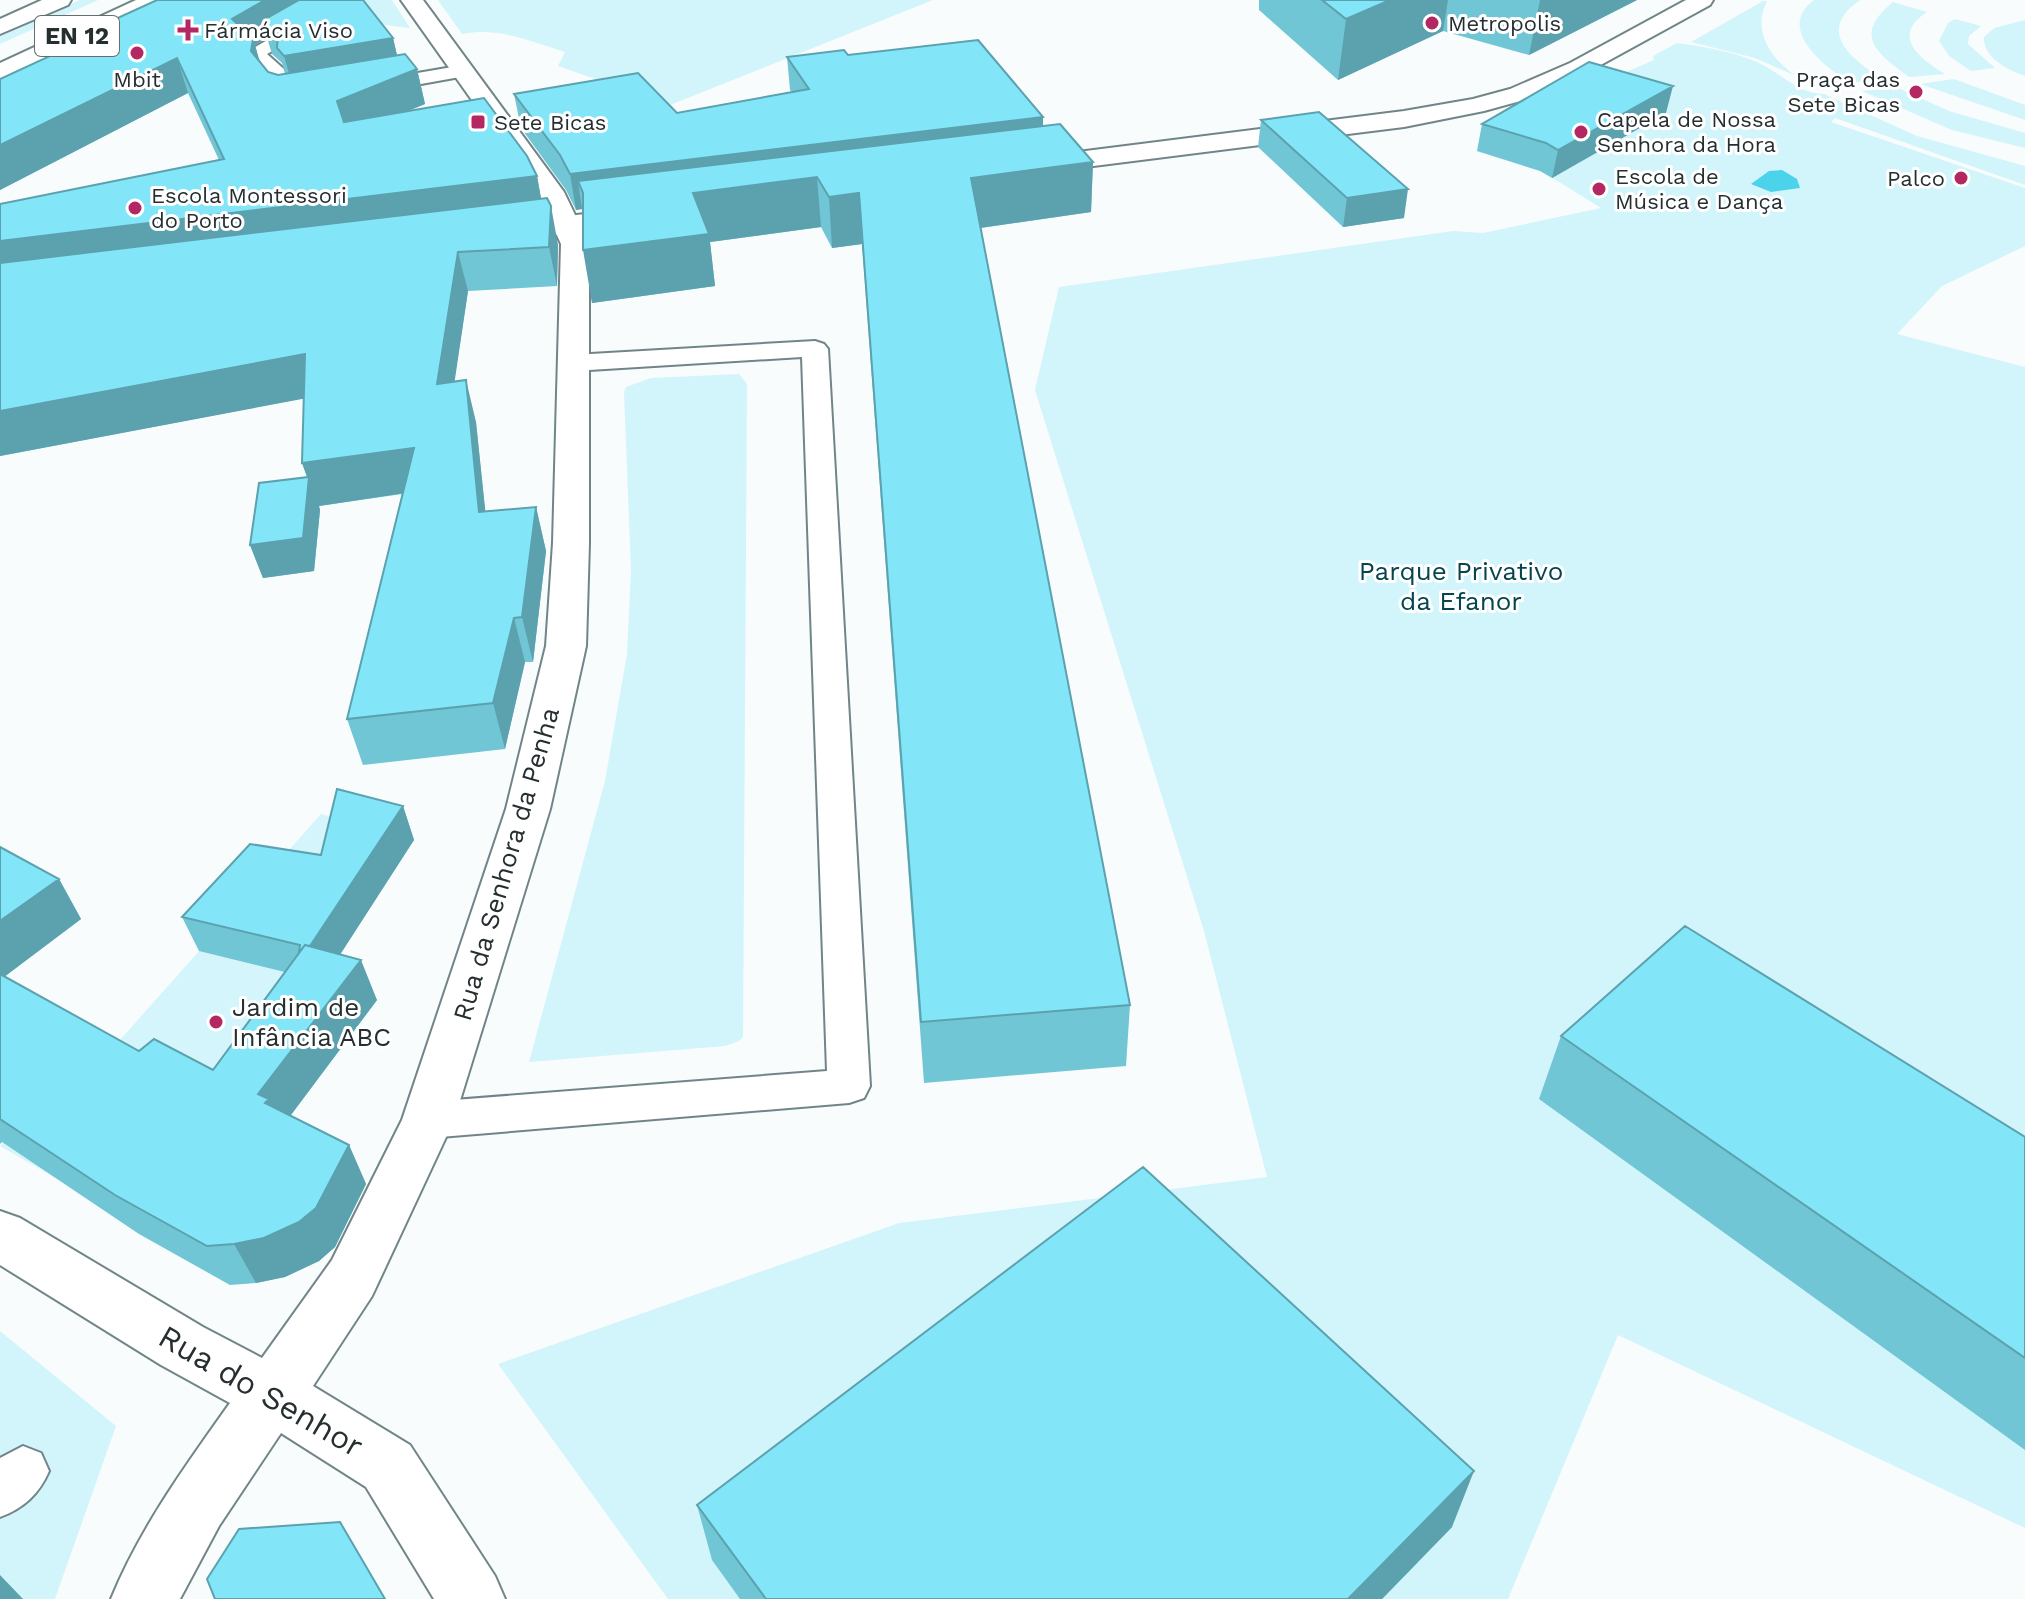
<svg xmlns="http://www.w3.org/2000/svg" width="2025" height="1599" viewBox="0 0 2025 1599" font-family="'Work Sans',sans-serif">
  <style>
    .built { fill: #d5f5fc }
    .green { fill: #d2f4fb }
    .water { fill: #4ad3ea }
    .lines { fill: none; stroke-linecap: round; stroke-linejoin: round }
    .service-casing { stroke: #718589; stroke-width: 4 }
    .tertiary-casing { stroke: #718589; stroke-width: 4 }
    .secondary-casing { stroke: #718589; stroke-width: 4 }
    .primary-casing { stroke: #718589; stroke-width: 4 }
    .service { fill: #fff; fill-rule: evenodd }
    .tertiary { fill: #fff; fill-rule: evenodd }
    .secondary { fill: #fff; fill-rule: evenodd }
    .primary { fill: #fff; fill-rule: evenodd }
    .wall { fill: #71c6d5; fill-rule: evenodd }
    .shaded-wall { fill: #5ca1ae }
    .building { fill: #83e6f8; stroke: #5ca1ae; stroke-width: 2 }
    .poi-dot { fill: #b32762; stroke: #fff; stroke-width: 3 }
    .labels { text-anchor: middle; stroke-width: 6; stroke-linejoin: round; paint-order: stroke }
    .far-poi-label { font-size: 22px; fill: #262f30; stroke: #fff; text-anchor: start }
    .shield { fill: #fff; stroke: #676d6e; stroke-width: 2 }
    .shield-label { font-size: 24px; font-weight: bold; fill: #262f30 }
    .park-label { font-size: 26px; fill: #06454f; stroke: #fff }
    .street-label { font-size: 26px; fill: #262f30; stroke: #fff }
    .poi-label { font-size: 26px; fill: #262f30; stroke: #fff; text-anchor: start }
    .near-street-label { font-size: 32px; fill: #262f30; stroke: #fff }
  </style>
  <rect width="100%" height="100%" fill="#f8fcfd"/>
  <!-- built -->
  <path class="built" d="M321,814L412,839L323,981L253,1083L59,1180L0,1146L103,1059Z"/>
  <!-- green -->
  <path class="green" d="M80,0H98L0,44V36Z
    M199,0H392L410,28L195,2Z
    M438,0H933L670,105L558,66L565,52C531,41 498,27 462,34Z
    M1814,0H1860C1815,31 1851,59 1883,79L1849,83C1825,66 1775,29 1814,0Z
    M1763,1H1767C1752,31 1770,57 1794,75L1755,58L1691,42Z
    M1893,2L1927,12C1891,35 1918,58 1945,74L1909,77C1875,52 1853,35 1893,2Z
    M1955,19L1981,26L1969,36L1968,44L1995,68L1971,71L1949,56L1939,41L1948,23Z
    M2025,20V76C2008,70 1983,58 1984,37L1994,28Z
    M1677,43C1704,47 1732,51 1757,62C1781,73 1798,94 1824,94L1917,136L2025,166V185L1835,118L1831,122L2025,188V246L1942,286L1897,334L2025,367V1528L1618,1335L1508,1599H668L498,1364L899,1223L1267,1177L1204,931L1035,390L1059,287L1453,231L1483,233L1601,208L1551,177L1553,175L1477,151L1544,107L1654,60L1653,56Z
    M1954,79L2025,105V120L1920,84Z
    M1896,87L1949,111L2025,133V148L1952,130L1862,91Z
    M739,374L747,384L743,1037L739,1041L725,1046L529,1062L605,781L627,654L631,570L624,392L626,387L651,378Z
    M0,1331L116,1426L55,1599H0Z"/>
  <!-- water -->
  <path class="water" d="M1782,170L1797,179L1800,188L1771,192L1751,184L1769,171Z"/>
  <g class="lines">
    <defs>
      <path id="service" d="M311,15L320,21L318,25L267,54L286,71L284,83L293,94L305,92L315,98L305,104L281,105L264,84L266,72L245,53Z
        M464,65L471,67L474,71L471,75L371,93L361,87L371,81Z
        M815,341L824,344L828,349L870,1086L864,1098L849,1103L428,1138L413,1133L406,1120L413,1107L428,1102L827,1071L802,357L573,371L564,369L560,363L564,357L573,355Z
        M23,1446L41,1453L49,1471C39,1494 24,1508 0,1517V1458Z"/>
      <path id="tertiary" d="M401,0H423L564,192L589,244V543L586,646L550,809L454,1120L372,1296L313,1386L410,1445L495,1576L505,1599H434L366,1487L281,1433L219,1526L180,1599H111C140,1528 186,1465 230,1403L161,1365L0,1265V1211L20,1218L203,1327L262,1358L332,1260L402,1120L506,809L546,646L553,543L561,244L537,192Z"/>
      <path id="secondary" d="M1686,0H1713L1710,5L1586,73L1528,99L1484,111L1404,127L1030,174L1021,172L1017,166L1021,160L1030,158L1404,111L1473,99L1510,89L1570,63Z
        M641,207L651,209L655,215L651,221L495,243L485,240L481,234L485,228L495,225Z"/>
      <path id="primary" d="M42,0H71L68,5L0,34V19Z
        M136,0H165L162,5L0,79V63Z"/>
    </defs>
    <!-- service casing -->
    <use href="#service" class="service-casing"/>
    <!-- tertiary casing -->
    <use href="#tertiary" class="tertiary-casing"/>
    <!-- secondary casing -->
    <use href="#secondary" class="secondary-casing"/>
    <!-- primary casing -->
    <use href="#primary" class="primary-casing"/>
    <!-- service -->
    <use href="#service" class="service"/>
    <!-- tertiary -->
    <use href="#tertiary" class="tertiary"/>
    <!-- secondary -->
    <use href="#secondary" class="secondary"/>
    <!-- primary -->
    <use href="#primary" class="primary"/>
  </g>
  <!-- wall -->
  <path class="wall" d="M157,0L393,38L397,55L417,69L425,104L408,111L537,176L541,199L558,245L557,286L468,291L454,382L476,422L485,511L536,507L546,551L533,662H525L505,749L363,765L347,719L402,494L319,506L320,510L314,571L263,578L250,545L307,477L302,463L304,398L0,456L219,160L188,93L0,190V79L67,48L65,42ZM267,38L272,54L282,63L285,74L278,75L268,72L259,60L255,45Z
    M1259,0H1637L1529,55L1443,31L1338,80L1259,10Z
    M848,55L1043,117V126L1093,162L1091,212L981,228L1130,1005L1126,1066L924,1083L862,244L832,248L821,227L710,242L715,286L592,303L582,209L576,210L566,190L521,128L514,94L677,113L792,92L790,90L787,57Z
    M1666,113L1552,178L1540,171L1477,151L1482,124Z
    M1261,120L1404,218L1343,227L1258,147Z
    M403,806L414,840L340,954L377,1000L290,1116L349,1145L366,1184L335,1247L319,1261L285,1277L256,1283L230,1285L139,1234L2,1142L0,1144V847L59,879L81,919L4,977L139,1051L213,1070L285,972L199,951L182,917L321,855Z
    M1561,1036L2025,1137V1450L1539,1099Z
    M697,1505L1452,1527L1382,1599H740L712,1560Z"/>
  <!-- shaded-wall -->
  <path class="shaded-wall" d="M265,0H307L262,21L267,38L255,45L263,73L232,19Z
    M1390,0H1448L1443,31L1338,80L1346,19Z
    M1540,0H1637L1529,55Z
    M393,38L401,73L294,91L284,56Z
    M177,58L188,93L0,190V145Z
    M417,69L425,104L347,136L337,101Z
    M1673,86L1666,113L1552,178L1558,150Z
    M1043,117V152L817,177L821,227L710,242L715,286L592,303L583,250V193L578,181L582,209L576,210L570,174Z
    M1093,162L1091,212L972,229L971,178Z
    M537,176L544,214L0,282V241Z
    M1408,189L1404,218L1343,227L1347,198Z
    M859,193L862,244L832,248L829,197Z
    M551,206L558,245L557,286L549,247Z
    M458,252L468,291L448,426L437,384Z
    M305,354L318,396L0,456V411Z
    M466,380L476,422L490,555L479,512Z
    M414,448L425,490L319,506L320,510L314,571L263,578L250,545L309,482L302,463Z
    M536,507L546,551L533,662L522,617Z
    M514,618L525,662L505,749L493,703Z
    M403,806L414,840L318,989L304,955Z
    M59,879L81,919L0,980V921Z
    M361,960L377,1000L282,1127L258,1094Z
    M349,1145L366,1184L335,1247L319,1261L285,1277L256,1283L234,1244Z
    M1474,1471L1452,1527L1382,1599H1348Z
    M0,1575L23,1599H0Z"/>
  <!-- building -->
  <path class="building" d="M157,0H265L232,19L253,39L251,51L268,72L278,75L405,54L417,69L337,101L344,122L484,98L527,156L537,176L0,241V204L224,159L177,58L0,145V79L76,44L65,42Z
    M299,0H363L393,38L284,56L277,48L278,35L262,21Z
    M1322,0H1390L1346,19Z
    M978,40L1043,117L570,174L560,155L514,94L638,73L677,113L809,89L787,57L844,50L848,55Z
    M1589,62L1673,86L1558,150L1546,143L1482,124Z
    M1319,112L1408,189L1347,198L1261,120Z
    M1060,124L1093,162L971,178L1130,1005L921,1022L859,193L829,197L817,177L693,193L709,234L583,250V193L578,181Z
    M547,198L551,206L549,247L458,252L437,384L466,380L479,512L536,507L522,617L514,618L493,703L347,719L414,448L302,463L305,354L0,411V263Z
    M309,477L303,538L250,545L259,483Z
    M337,789L403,806L310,946L305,945L299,953L300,945L182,917L250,844L321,855Z
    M0,847L59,879L0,921Z
    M1685,926L2025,1137V1358L1561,1036Z
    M305,945L361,960L258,1094L269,1099L265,1103L349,1145L316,1208L299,1222L264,1238L234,1244L207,1246L115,1195L0,1119V974L139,1051L154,1039L213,1070Z
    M1143,1167L1474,1471L1348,1599H766L697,1505Z
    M340,1522L385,1599H215L207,1579L239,1529Z"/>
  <!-- markers -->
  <g class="poi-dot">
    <circle cx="1432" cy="23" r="8"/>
    <path d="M184 18h8v8h8v8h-8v8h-8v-8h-8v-8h8z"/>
    <circle cx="137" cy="53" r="8"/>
    <circle cx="1916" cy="92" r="8"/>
    <rect x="470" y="114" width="16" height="16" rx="4"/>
    <circle cx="1581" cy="132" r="8"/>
    <circle cx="1961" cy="178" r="8"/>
    <circle cx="1599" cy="189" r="8"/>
    <circle cx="135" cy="208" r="8"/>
    <circle cx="216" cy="1022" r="8"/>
  </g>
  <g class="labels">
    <!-- far-poi labels -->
    <g class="far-poi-label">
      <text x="1448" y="31">Metropolis</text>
      <text x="204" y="38">Fármácia Viso</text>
      <text x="137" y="87" text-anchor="middle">Mbit</text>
      <text x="1900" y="87" text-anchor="end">Praça das<tspan x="1900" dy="25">Sete Bicas</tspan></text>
      <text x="1597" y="127">Capela de Nossa<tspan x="1597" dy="25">Senhora da Hora</tspan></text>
      <text x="494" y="130">Sete Bicas</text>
      <text x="1615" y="184">Escola de<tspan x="1615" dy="25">Música e Dança</tspan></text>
      <text x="1945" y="186" text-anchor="end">Palco</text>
      <text x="151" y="203">Escola Montessori<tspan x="151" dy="25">do Porto</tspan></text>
    </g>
    <!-- shield labels -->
    <rect class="shield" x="35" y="16" width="84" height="40" rx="6"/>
    <g class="shield-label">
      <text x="77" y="44">EN 12</text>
    </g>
    <!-- park labels -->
    <g class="park-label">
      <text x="1461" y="580">Parque Privativo<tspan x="1461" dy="30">da Efanor</tspan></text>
    </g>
    <!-- street labels -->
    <g class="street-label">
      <text transform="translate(506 864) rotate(-74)" y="9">Rua da Senhora da Penha</text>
    </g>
    <!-- poi labels -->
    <g class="poi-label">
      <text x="232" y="1016">Jardim de<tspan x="232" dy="30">Infância ABC</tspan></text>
    </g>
    <!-- near-street labels -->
    <g class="near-street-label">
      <text transform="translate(261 1391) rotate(30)" y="11">Rua do Senhor</text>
    </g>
  </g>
</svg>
